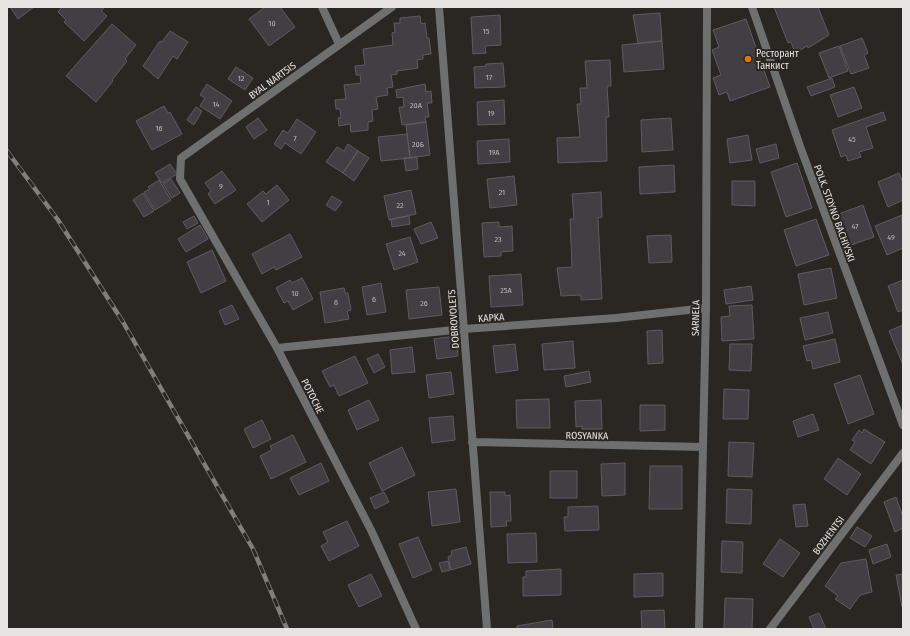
<svg xmlns="http://www.w3.org/2000/svg" width="910" height="636" viewBox="0 0 910 636" font-family="'Fira Sans Condensed',sans-serif">
  <style>
    .building { fill: #413f44; stroke: #5e5c62 }
    .lines { fill: none; stroke-linecap: round; stroke-linejoin: round }
    .street { stroke: #6d706f; stroke-width: 8 }
    .rail-casing { stroke: #827f7b; stroke-width: 4.5 }
    .rail { stroke: #2a2622; stroke-width: 3; stroke-dasharray: 9; stroke-linecap: butt }
    .food-dot { fill: #e8710a; stroke: #2a2622; stroke-width: 1.5 }
    .labels { text-anchor: middle; stroke-width: 4; stroke-linejoin: round; paint-order: stroke }
    .number-label { font-size: 8px; fill: #bdbab9 }
    .poi-label { font-size: 10px; fill: #e6e3e0; stroke: #2a2622; text-anchor: start }
    .street-label { font-size: 10px; fill: #e6e3e0; stroke: #2a2622 }
  </style>
  <rect width="100%" height="100%" fill="#2a2622"/>
  <!-- building -->
  <path class="building" d="M10,7H34L18,19Z
    M62,7H105L101,11L107,16L84,41L64,22L66,20L58,12Z
    M265,7H280L295,27L269,46L249,19Z
    M774,7H818L829,35L808,48L807,46L795,53L791,42L788,43Z
    M660,13L662,41L638,43L633,15Z
    M500,15L501,45L485,46L486,53L473,54L471,17Z
    M420,16L421,24L425,23L427,38H429L431,54L423,55V59L417,60L418,68L397,71V74L391,75L393,87L387,88L388,95L376,97L378,109L372,110L373,121L368,122V130L351,132L350,124L339,126L338,118H341L340,109H336L335,100L346,99L344,85L361,83L360,75H356L355,66L365,65L363,49L393,45L392,33L395,32L394,23H400V18Z
    M746,19L770,87L730,101L727,92L719,95L713,78L721,75L712,50L719,47L713,30Z
    M112,24L136,45L125,59L127,61L112,80L113,81L96,102L66,76Z
    M170,31L188,42L177,59L173,56L158,79L143,66L160,41L162,42Z
    M862,38L868,53L864,55L869,68L851,74L840,46Z
    M662,41L664,69L624,72L622,45Z
    M839,46L848,71L829,78L819,53Z
    M610,60L611,86H607L609,117H606L607,161L558,163L557,138L580,137L577,104H581L580,88H587L585,61Z
    M503,63L505,87L475,88L474,67L486,66V64Z
    M236,67L253,78L245,90L228,79Z
    M832,78L835,87L811,96L807,87Z
    M207,84L232,101L220,119L200,106L205,98L200,95Z
    M425,84L426,92L431,91L432,103H427L429,117H425L426,122L402,125L399,107H404L403,97L397,98L396,90Z
    M854,87L862,108L838,117L830,95Z
    M504,100L505,124L478,125L477,102Z
    M164,106L168,113L170,112L182,134L152,150L136,121Z
    M196,107L202,111L194,125L187,120Z
    M883,112L886,120L866,127L873,148L859,152L861,157L848,161L846,155L841,157L832,130Z
    M258,118L267,130L254,139L246,127Z
    M671,118L673,150L642,152L641,120Z
    M297,119L316,132L301,154L285,143L281,149L274,144L283,130L288,133Z
    M426,122L430,155L410,158L406,125Z
    M407,134L410,158L381,161L378,137Z
    M748,135L752,160L730,163L727,139Z
    M509,139L510,162L478,164L477,141Z
    M348,144L358,151L343,173L326,162L337,147L344,151Z
    M776,144L779,158L760,163L756,149Z
    M358,151L369,158L354,181L343,173Z
    M417,157L418,169L406,171L404,158Z
    M797,163L812,208L786,217L771,172Z
    M170,164L177,174L162,183L155,173Z
    M674,165L675,192L640,194L639,167Z
    M222,171L236,190L215,204L208,194L211,191L205,183Z
    M899,173L903,182V200L888,207L878,182Z
    M514,176L517,205L490,208L487,179Z
    M171,179L180,193L172,198L163,184Z
    M159,180L171,200L155,210L144,192L150,189L148,187Z
    M732,181H755V206L732,205Z
    M277,185L289,200L262,222L247,204L263,191L266,194Z
    M411,190L416,214L389,220L384,196Z
    M601,192L602,217L598,218L602,299L581,300V295L561,296L557,268L572,267L570,219H574L572,194Z
    M143,193L154,211L144,217L133,200Z
    M332,196L342,202L335,211L326,205Z
    M863,205L874,237L848,246L836,215Z
    M902,215L903,248L887,255L875,226Z
    M194,216L198,223L187,229L183,222Z
    M409,216L410,224L392,227L391,219Z
    M816,219L829,255L796,266L784,230Z
    M431,222L438,238L421,244L414,229Z
    M499,222V227L512,226L513,251L501,252V256L484,257L482,223Z
    M200,225L208,239L186,252L178,239Z
    M290,234L302,257L276,270L274,267L262,274L252,254Z
    M671,235L672,262L649,263L647,236Z
    M410,237L418,262L394,270L386,244Z
    M212,250L226,281L201,293L187,262Z
    M831,268L837,298L804,305L798,274Z
    M521,274L523,305L491,307L489,276Z
    M302,278L313,299L293,310L288,301L284,303L276,288L290,280L292,283Z
    M903,280V310L898,312L888,286Z
    M381,283L386,312L367,315L362,287Z
    M751,286L753,300L726,304L724,290Z
    M439,287L442,315L409,319L406,290Z
    M344,288L345,293H348L351,310L347,311L349,319L325,323L320,292Z
    M232,305L239,319L225,325L219,311Z
    M752,305L754,339L722,341L721,317L730,316L729,306Z
    M828,312L833,333L805,340L800,318Z
    M903,325V365L889,331Z
    M662,330L663,363L648,364L647,331Z
    M456,336L458,356L437,359L434,339Z
    M835,339L840,362L813,369L811,360L807,361L803,346Z
    M573,341L575,368L544,370L542,344Z
    M515,344L518,370L496,373L493,346Z
    M730,344H752L751,371L729,370Z
    M412,347L415,372L392,374L390,350Z
    M378,354L385,367L374,373L367,359Z
    M355,356L368,383L339,396L334,385L330,387L322,371Z
    M589,371L591,382L566,387L564,376Z
    M451,372L454,394L429,398L426,375Z
    M860,375L874,414L848,424L834,384Z
    M724,389L749,390L748,419H723Z
    M549,399L550,428H517L516,400Z
    M369,400L379,420L357,430L348,410Z
    M601,400L602,429H582V426L576,427L575,401Z
    M640,405H665V430L640,431Z
    M813,414L819,430L798,437L793,421Z
    M453,416L455,440L432,443L429,418Z
    M262,420L271,439L253,448L244,429Z
    M864,429L885,442L871,464L850,450L855,442L852,440L859,430L862,433Z
    M293,435L306,462L271,479L260,456L272,450L270,446Z
    M729,442L754,443L752,477L728,476Z
    M402,447L415,475L382,491L369,463Z
    M838,458L861,474L847,495L824,479Z
    M321,463L329,481L299,495L290,478Z
    M625,463V495L602,496L601,464Z
    M650,466H682V509H649Z
    M550,471H577V498H550Z
    M456,489L460,522L432,526L428,492Z
    M727,489L752,490L751,524L726,523Z
    M384,492L389,502L375,509L370,498Z
    M490,492H505V496L510,495L511,521H506L507,526L491,527Z
    M896,497L903,517V528L895,532L884,502Z
    M805,504L808,526L796,527L793,505Z
    M598,506L599,530L565,531L564,517H568V507Z
    M347,521L359,546L329,561L321,546L328,542L323,532Z
    M857,527L872,536L865,547L850,538Z
    M536,533L537,562L508,563L507,534Z
    M418,537L432,570L413,578L399,544Z
    M780,539L800,553L783,577L763,564Z
    M722,541L743,542L742,573L721,572Z
    M887,544L891,557L873,564L869,550Z
    M466,547L471,564L451,570L448,557L452,555L451,551Z
    M866,559L872,592L860,595L850,609L835,599L838,596L825,586L841,563Z
    M448,561L450,570L442,572L439,563Z
    M561,569V595L523,596V577H526V571Z
    M663,573V596L634,597V574Z
    M371,574L382,596L359,607L348,585Z
    M903,574V607H902L896,575Z
    M725,598L753,599L752,629H724Z
    M664,610L665,629H642L641,611Z
    M819,613L826,629H814L809,617Z
    M552,620L553,629H517V626Z"/>
  <g class="lines">
    <!-- street -->
    <path class="street" d="M322,7L339,44
      M392,7L181,158L180,179L277,348L371,530L416,629
      M439,7L487,629
      M752,7L801,149L903,425
      M277,348L464,329L616,318L706,308
      M472,442L703,447
      M699,629L706,308L707,7
      M770,629L903,453"/>
    <defs>
      <path id="rail" d="M7,151L58,220L123,322L253,549L287,629"/>
    </defs>
    <!-- rail casing -->
    <use href="#rail" class="rail-casing"/>
    <!-- rail -->
    <use href="#rail" class="rail"/>
  </g>
  <!-- markers -->
  <circle class="food-dot" cx="748" cy="59" r="4"/>
  <g class="labels">
    <!-- number labels -->
    <g class="number-label">
      <text x="272" y="26">10</text>
      <text x="486" y="34">15</text>
      <text x="489" y="80">17</text>
      <text x="241" y="81">12</text>
      <text x="216" y="107">14</text>
      <text x="416" y="108">20А</text>
      <text x="491" y="116">19</text>
      <text x="159" y="131">16</text>
      <text x="295" y="141">7</text>
      <text x="852" y="142">45</text>
      <text x="418" y="147">20Б</text>
      <text x="494" y="155">19А</text>
      <text x="221" y="189">9</text>
      <text x="502" y="195">21</text>
      <text x="268" y="205">1</text>
      <text x="400" y="208">22</text>
      <text x="855" y="229">47</text>
      <text x="891" y="240">49</text>
      <text x="498" y="242">23</text>
      <text x="402" y="256">24</text>
      <text x="506" y="293">25А</text>
      <text x="295" y="296">10</text>
      <text x="374" y="302">6</text>
      <text x="336" y="305">8</text>
      <text x="424" y="306">26</text>
    </g>
    <!-- poi labels -->
    <g class="poi-label">
      <text x="756" y="57">Ресторант<tspan x="756" dy="12">Танкист</tspan></text>
    </g>
    <!-- street labels -->
    <g class="street-label">
      <text transform="translate(272 80) rotate(-36)" y="4">BYAL NARTSIS</text>
      <text transform="translate(835 213) rotate(70)" y="4">POLK. STOYNO BACHIYSKI</text>
      <text transform="translate(491 317) rotate(-4)" y="4">KAPKA</text>
      <text transform="translate(695 318) rotate(-89)" y="4">SARNELA</text>
      <text transform="translate(453 319) rotate(-94)" y="4">DOBROVOLETS</text>
      <text transform="translate(313 396) rotate(63)" y="4">POTOCHE</text>
      <text transform="translate(587 435) rotate(1)" y="4">ROSYANKA</text>
      <text transform="translate(828 535) rotate(-53)" y="4">BOZHENTSI</text>
    </g>
  </g>
  <!-- border -->
  <rect width="910" height="636" fill="none" stroke="#e6e3e0" stroke-width="16"/>
</svg>
